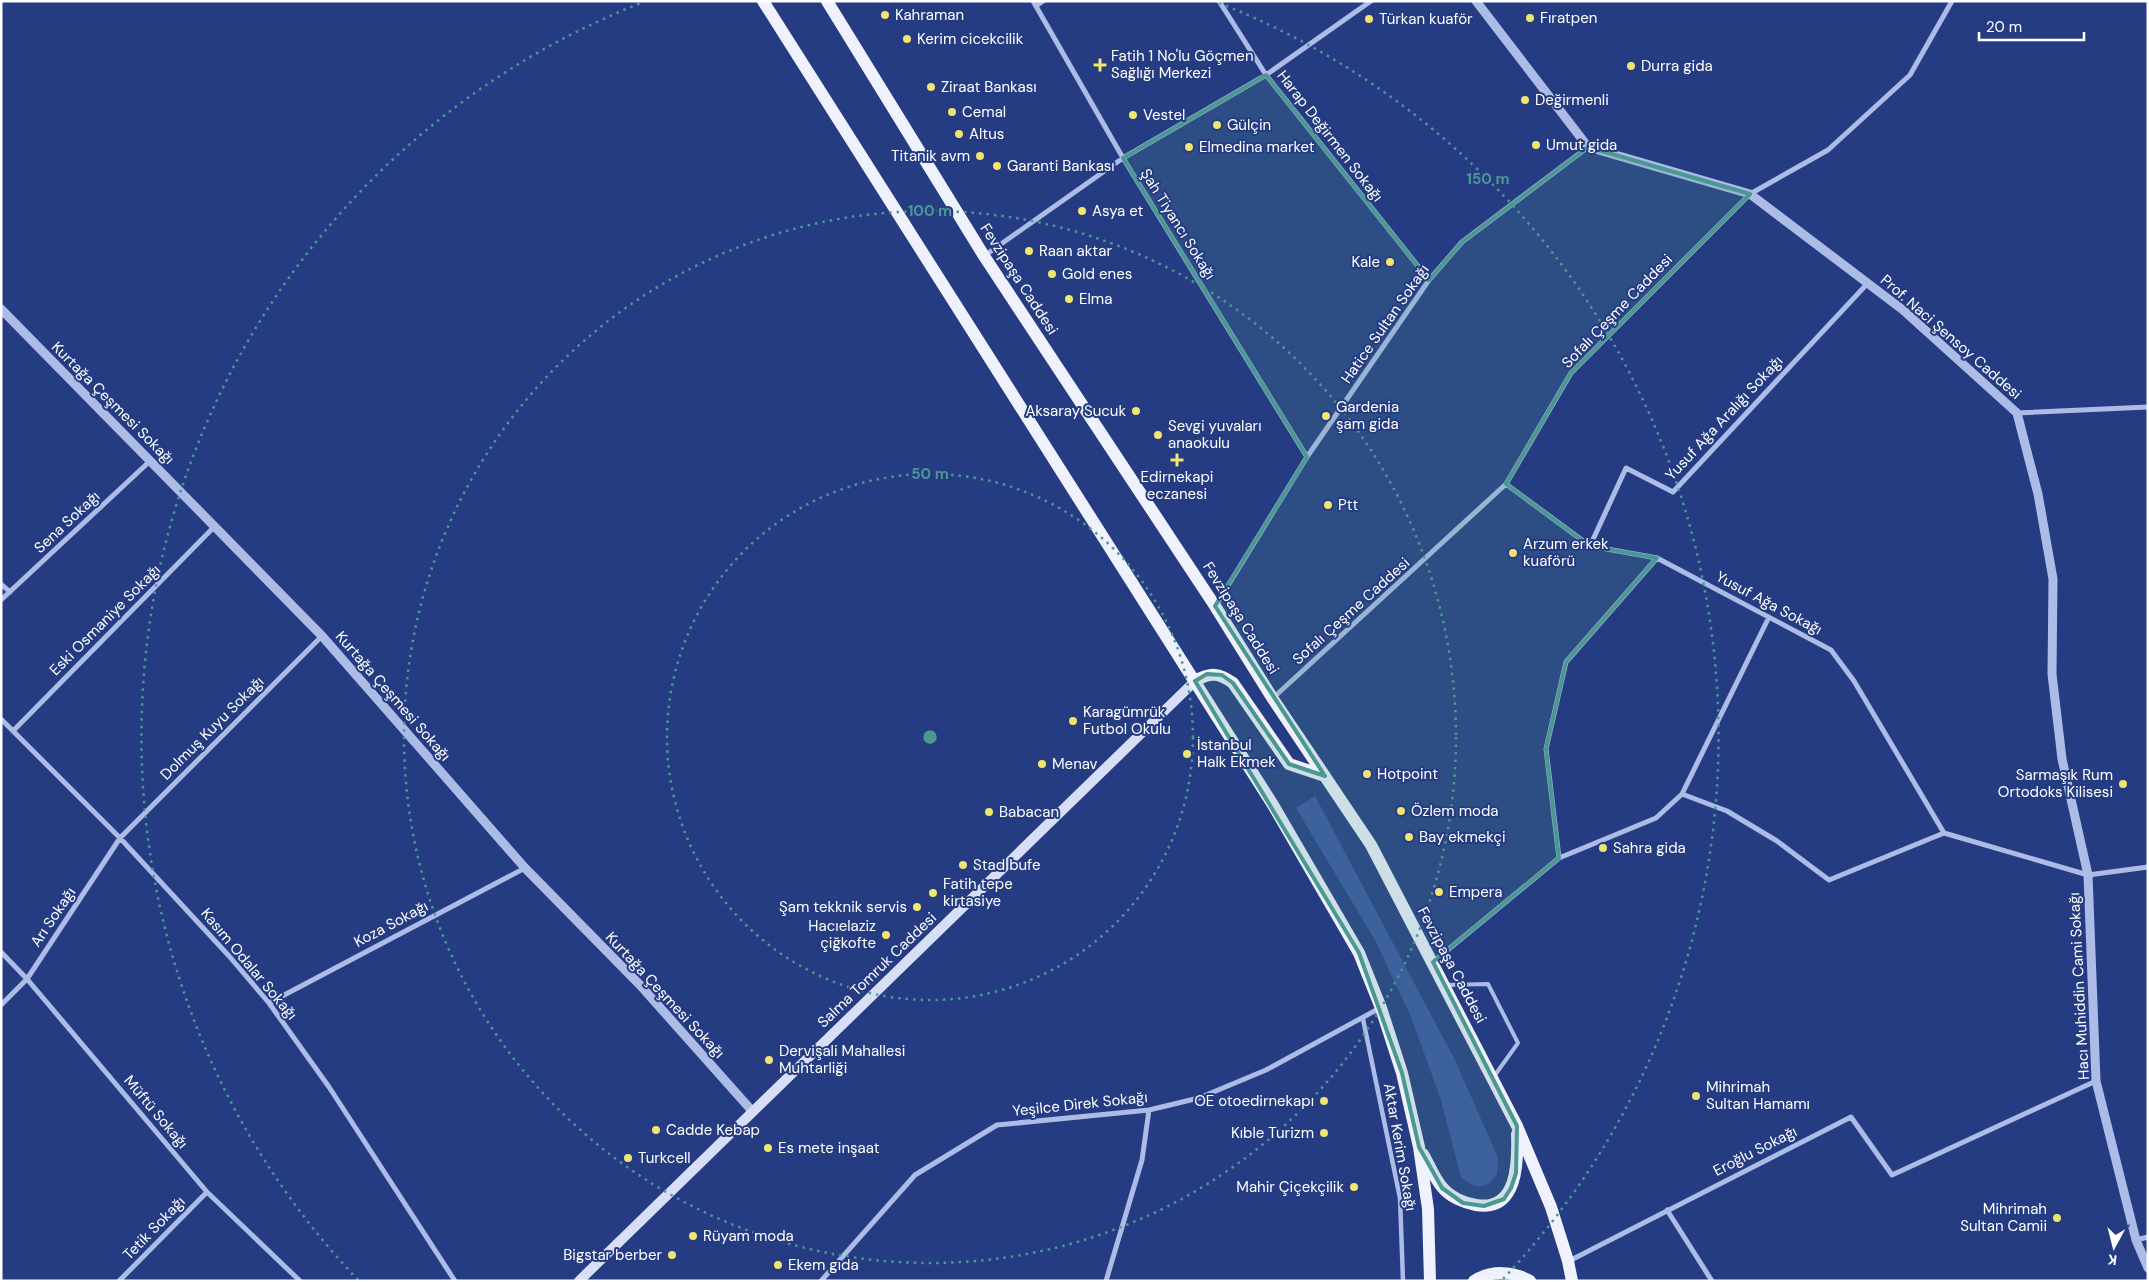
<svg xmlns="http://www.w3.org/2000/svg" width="2149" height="1282" viewBox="0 0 2149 1282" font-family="'DM Sans',sans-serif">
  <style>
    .green { fill: #3954a0 }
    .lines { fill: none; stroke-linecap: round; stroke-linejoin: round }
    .service { stroke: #adbce7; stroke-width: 4 }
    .pedestrian { stroke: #adbce7; stroke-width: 4.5 }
    .minor { stroke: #adbce7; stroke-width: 5 }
    .tertiary { stroke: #adbce7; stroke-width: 9 }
    .secondary { stroke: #d7def6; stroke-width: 10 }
    .primary { stroke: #eff2fd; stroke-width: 12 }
    .marked { fill: #4b9892; fill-opacity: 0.2; stroke: #4b9892; stroke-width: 4; stroke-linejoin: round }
    .ring { fill: none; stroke: #4b9892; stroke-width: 2.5; stroke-dasharray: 2.5 5 }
    .poi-dot { fill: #f1e571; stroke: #253c83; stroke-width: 2 }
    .labels { text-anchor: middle; stroke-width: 4; stroke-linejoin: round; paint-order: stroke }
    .poi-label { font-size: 15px; fill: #fff; stroke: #253c83; text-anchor: start }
    .street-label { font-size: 15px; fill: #fff; stroke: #253c83 }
    .centre { fill: #4b9892; stroke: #253c83; stroke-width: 2.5 }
    .ring-label { font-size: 15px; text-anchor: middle; font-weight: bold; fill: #4b9892; stroke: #253c83; stroke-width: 4; stroke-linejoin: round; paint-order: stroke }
  </style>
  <rect width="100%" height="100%" fill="#253c83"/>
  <!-- green -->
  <path class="green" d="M1315,796L1455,1060L1498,1158L1497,1174C1485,1191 1475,1189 1461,1177L1441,1100L1411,1017L1376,942L1296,808Z"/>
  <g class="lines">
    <!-- service -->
    <path class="service" d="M1446,985L1488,984L1518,1043L1495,1075"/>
    <!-- pedestrian -->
    <path class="pedestrian" d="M1363,1019L1400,1198L1403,1281"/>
    <!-- minor -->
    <path class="minor" d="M1033,1L1123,158L1307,457
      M1219,1L1266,75L1429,280
      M1036,6L1043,1
      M984,256L1123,158L1266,75L1371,1
      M2017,413L2148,407
      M1506,484L1590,546L1657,558L1831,650L1854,681L1944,833
      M1590,546L1626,468L1673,492L1867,284
      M1,584L10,592
      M1,600L150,461
      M1216,605L1307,457L1429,280L1462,242L1588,147
      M1273,698L1506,484L1571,373L1750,194L1828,150L1910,75L1952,1
      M1,719L120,838L229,956L269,1003L329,1087L455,1281
      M13,731L215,526
      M1682,794L1769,617
      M1559,858L1546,749L1566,662L1657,558
      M1,952L27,979L207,1192L300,1281
      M1433,962L1559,858L1656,818L1682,794L1727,811L1777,841L1829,880L1944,833L2088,875L2148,867
      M269,1003L525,868
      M1,1005L27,979L120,838L322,636
      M1667,1210L1712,1281
      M2136,1240L2148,1237
      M1569,1261L1851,1117L1892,1175L2096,1081
      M119,1281L207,1192
      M821,1281L915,1175L997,1125L1149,1110L1199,1098L1266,1070L1380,1008
      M1106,1281L1142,1160L1149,1110"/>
    <!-- tertiary -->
    <path class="tertiary" d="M1476,1L1588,147L1750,194L1903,310L2017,413L2038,494L2053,579L2052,674L2062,759L2088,875L2096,1081L2136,1240L2148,1268
      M1,309L322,636L525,868L640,985L753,1112"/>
    <!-- secondary -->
    <path class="secondary" d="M579,1281L1195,681"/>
    <!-- primary -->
    <path class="primary" d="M763,1L1273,805L1359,953L1381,1008L1402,1073L1419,1147L1428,1209L1430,1281
      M827,1L984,256L1215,606L1273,699L1371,845L1517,1126L1551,1207L1568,1261L1572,1281
      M1195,681C1211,672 1219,673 1233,683L1289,764L1325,776
      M1423,1154C1429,1164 1434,1178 1442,1187C1450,1197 1464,1203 1476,1205C1518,1212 1518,1162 1517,1134
      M1474,1281C1491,1270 1513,1271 1530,1281"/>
  </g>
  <!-- marked area -->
  <path class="marked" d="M1266,75L1429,280L1462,242L1588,147L1750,194L1571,373L1506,484L1590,546L1657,558L1566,662L1546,749L1559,858L1433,962L1517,1126L1516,1173L1511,1188L1504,1199L1484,1206L1463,1203L1442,1188L1419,1147L1402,1073L1359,953L1195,681L1207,674L1222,675L1233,683L1289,764L1325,776L1215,606L1307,457L1123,158Z"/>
  <!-- distance rings -->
  <g class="ring">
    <circle cx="930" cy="737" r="263"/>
    <circle cx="930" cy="737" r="526"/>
    <path d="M358 1280A789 789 0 0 1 641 3M1219 3A789 789 0 0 1 1502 1280"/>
  </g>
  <!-- markers -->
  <g class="poi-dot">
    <circle cx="885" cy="15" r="5"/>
    <circle cx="1530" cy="18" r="5"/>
    <circle cx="1369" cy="19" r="5"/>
    <circle cx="907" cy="39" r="5"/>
    <path d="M1097.5 57.5h5v5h5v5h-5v5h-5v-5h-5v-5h5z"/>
    <circle cx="1631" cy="66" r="5"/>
    <circle cx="931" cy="87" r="5"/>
    <circle cx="1525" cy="100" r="5"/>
    <circle cx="952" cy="112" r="5"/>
    <circle cx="1133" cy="115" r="5"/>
    <circle cx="1217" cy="125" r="5"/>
    <circle cx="959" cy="134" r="5"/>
    <circle cx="1536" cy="145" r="5"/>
    <circle cx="1189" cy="147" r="5"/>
    <circle cx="980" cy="156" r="5"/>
    <circle cx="997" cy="166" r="5"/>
    <circle cx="1082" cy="211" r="5"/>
    <circle cx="1029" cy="251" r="5"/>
    <circle cx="1390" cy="262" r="5"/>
    <circle cx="1052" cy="274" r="5"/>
    <circle cx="1069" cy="299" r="5"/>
    <circle cx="1136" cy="411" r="5"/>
    <circle cx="1326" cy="416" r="5"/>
    <circle cx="1158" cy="435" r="5"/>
    <path d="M1174.5 452.5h5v5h5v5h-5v5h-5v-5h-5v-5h5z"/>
    <circle cx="1328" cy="505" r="5"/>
    <circle cx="1513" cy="553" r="5"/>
    <circle cx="1073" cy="721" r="5"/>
    <circle cx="1187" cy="754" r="5"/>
    <circle cx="1042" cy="764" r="5"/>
    <circle cx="1367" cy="774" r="5"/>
    <circle cx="2123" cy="784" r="5"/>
    <circle cx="1401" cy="811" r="5"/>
    <circle cx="989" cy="812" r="5"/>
    <circle cx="1409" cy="837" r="5"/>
    <circle cx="1603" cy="848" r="5"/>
    <circle cx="963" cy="865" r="5"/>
    <circle cx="1439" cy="892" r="5"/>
    <circle cx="933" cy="893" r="5"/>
    <circle cx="917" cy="907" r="5"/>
    <circle cx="886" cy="935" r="5"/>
    <circle cx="769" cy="1060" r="5"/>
    <circle cx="1696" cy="1096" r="5"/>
    <circle cx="1324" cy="1101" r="5"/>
    <circle cx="656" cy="1130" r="5"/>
    <circle cx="1324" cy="1133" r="5"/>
    <circle cx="768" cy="1148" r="5"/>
    <circle cx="628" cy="1158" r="5"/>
    <circle cx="1354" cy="1187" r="5"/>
    <circle cx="2057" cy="1218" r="5"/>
    <circle cx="693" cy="1236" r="5"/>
    <circle cx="672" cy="1255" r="5"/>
    <circle cx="778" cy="1265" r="5"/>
  </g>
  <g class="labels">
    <!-- poi labels -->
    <g class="poi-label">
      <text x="895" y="20">Kahraman</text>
      <text x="1540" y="23">Fıratpen</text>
      <text x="1379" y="24">Türkan kuaför</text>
      <text x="917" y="44">Kerim cicekcilik</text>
      <text x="1111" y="61">Fatih 1 No'lu Göçmen<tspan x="1111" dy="17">Sağlığı Merkezi</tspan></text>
      <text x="1641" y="71">Durra gida</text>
      <text x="941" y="92">Ziraat Bankası</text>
      <text x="1535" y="105">Değirmenli</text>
      <text x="962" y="117">Cemal</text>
      <text x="1143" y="120">Vestel</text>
      <text x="1227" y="130">Gülçin</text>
      <text x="969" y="139">Altus</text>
      <text x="1546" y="150">Umut gida</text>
      <text x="1199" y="152">Elmedina market</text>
      <text x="970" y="161" text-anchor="end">Titanik avm</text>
      <text x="1007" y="171">Garanti Bankası</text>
      <text x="1092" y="216">Asya et</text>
      <text x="1039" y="256">Raan aktar</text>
      <text x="1380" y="267" text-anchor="end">Kale</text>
      <text x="1062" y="279">Gold enes</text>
      <text x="1079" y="304">Elma</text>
      <text x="1336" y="412">Gardenia<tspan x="1336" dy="17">şam gida</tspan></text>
      <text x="1126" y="416" text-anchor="end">Aksaray Sucuk</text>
      <text x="1168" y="431">Sevgi yuvaları<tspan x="1168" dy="17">anaokulu</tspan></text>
      <text x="1177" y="482" text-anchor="middle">Edirnekapi<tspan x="1177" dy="17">eczanesi</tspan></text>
      <text x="1338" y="510">Ptt</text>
      <text x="1523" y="549">Arzum erkek<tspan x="1523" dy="17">kuaförü</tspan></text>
      <text x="1083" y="717">Karagümrük<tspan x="1083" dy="17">Futbol Okulu</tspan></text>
      <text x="1197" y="750">İstanbul<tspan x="1197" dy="17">Halk Ekmek</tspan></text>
      <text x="1052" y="769">Menav</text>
      <text x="1377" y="779">Hotpoint</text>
      <text x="2113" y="780" text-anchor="end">Sarmaşık Rum<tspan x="2113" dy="17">Ortodoks Kilisesi</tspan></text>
      <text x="1411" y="816">Özlem moda</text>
      <text x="999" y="817">Babacan</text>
      <text x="1419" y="842">Bay ekmekçi</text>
      <text x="1613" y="853">Sahra gida</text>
      <text x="973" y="870">Stad bufe</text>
      <text x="943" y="889">Fatih tepe<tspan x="943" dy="17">kirtasiye</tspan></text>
      <text x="1449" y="897">Empera</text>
      <text x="907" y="912" text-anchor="end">Şam tekknik servis</text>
      <text x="876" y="931" text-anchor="end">Hacıelaziz<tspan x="876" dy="17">çiğkofte</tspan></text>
      <text x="779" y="1056">Dervişali Mahallesi<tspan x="779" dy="17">Muhtarliği</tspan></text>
      <text x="1706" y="1092">Mihrimah<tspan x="1706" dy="17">Sultan Hamamı</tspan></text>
      <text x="1314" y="1106" text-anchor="end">OE otoedirnekapı</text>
      <text x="666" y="1135">Cadde Kebap</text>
      <text x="1314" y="1138" text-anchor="end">Kıble Turizm</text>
      <text x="778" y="1153">Es mete inşaat</text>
      <text x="638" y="1163">Turkcell</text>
      <text x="1344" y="1192" text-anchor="end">Mahir Çiçekçilik</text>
      <text x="2047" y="1214" text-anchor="end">Mihrimah<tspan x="2047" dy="17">Sultan Camii</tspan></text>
      <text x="703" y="1241">Rüyam moda</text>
      <text x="662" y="1260" text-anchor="end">Bigstar berber</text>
      <text x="788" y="1270">Ekem gıda</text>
    </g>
    <!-- street labels -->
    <g class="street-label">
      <text transform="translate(1330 136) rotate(52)" y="5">Harap Değirmen Sokağı</text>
      <text transform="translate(1178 224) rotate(58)" y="5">Şah Tiyancı Sokağı</text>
      <text transform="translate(1019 279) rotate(57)" y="5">Fevzipaşa Caddesi</text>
      <text transform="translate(1617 311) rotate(-46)" y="5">Sofalı Çeşme Caddesi</text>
      <text transform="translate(1385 324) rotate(-55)" y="5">Hatice Sultan Sokağı</text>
      <text transform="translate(1951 337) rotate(41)" y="5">Prof. Naci Şensoy Caddesi</text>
      <text transform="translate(113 403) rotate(45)" y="5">Kurtağa Çeşmesi Sokağı</text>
      <text transform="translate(1724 418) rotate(-47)" y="5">Yusuf Ağa Aralığı Sokağı</text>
      <text transform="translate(67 522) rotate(-43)" y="5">Sena Sokağı</text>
      <text transform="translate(1769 603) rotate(28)" y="5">Yusuf Ağa Sokağı</text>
      <text transform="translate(1351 611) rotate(-42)" y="5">Sofalı Çeşme Caddesi</text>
      <text transform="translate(1241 618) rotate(58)" y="5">Fevzipaşa Caddesi</text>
      <text transform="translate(105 620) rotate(-45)" y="5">Eski Osmaniye Sokağı</text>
      <text transform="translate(393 696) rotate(49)" y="5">Kurtağa Çeşmesi Sokağı</text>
      <text transform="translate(212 728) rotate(-45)" y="5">Dolmuş Kuyu Sokağı</text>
      <text transform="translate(53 917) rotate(-56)" y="5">Arı Sokağı</text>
      <text transform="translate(391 924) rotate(-28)" y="5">Koza Sokağı</text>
      <text transform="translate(249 964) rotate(50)" y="5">Kasım Odalar Sokağı</text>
      <text transform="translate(1452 965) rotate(62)" y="5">Fevzipaşa Caddesi</text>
      <text transform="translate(877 970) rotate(-44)" y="5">Salma Tomruk Caddesi</text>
      <text transform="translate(2079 986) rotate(-93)" y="5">Hacı Muhiddin Cami Sokağı</text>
      <text transform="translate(665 995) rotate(47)" y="5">Kurtağa Çeşmesi Sokağı</text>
      <text transform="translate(1080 1104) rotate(-6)" y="5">Yeşilce Direk Sokağı</text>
      <text transform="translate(156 1112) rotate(50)" y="5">Müftü Sokağı</text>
      <text transform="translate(1400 1147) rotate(80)" y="5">Aktar Kerim Sokağı</text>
      <text transform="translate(1755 1151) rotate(-27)" y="5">Eroğlu Sokağı</text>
      <text transform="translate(154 1228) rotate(-46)" y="5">Tetik Sokağı</text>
    </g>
  </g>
  <circle cx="930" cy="737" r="8" class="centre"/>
  <g class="ring-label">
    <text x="1488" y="184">150 m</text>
    <text x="930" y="216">100 m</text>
    <text x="930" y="479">50 m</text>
  </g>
  <!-- border -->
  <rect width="2149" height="1282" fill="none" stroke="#ffffff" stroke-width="5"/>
  <!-- north arrow -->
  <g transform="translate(2114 1247) rotate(187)" stroke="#253c83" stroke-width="4" paint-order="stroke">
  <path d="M0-4L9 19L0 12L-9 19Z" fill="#ffffff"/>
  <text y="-8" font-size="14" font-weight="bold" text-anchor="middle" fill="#ffffff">K</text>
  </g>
  <!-- scale -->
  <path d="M1979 32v8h105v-8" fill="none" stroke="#ffffff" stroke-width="2.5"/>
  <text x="1986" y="32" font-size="15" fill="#ffffff" stroke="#253c83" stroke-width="4" paint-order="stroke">20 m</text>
</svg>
